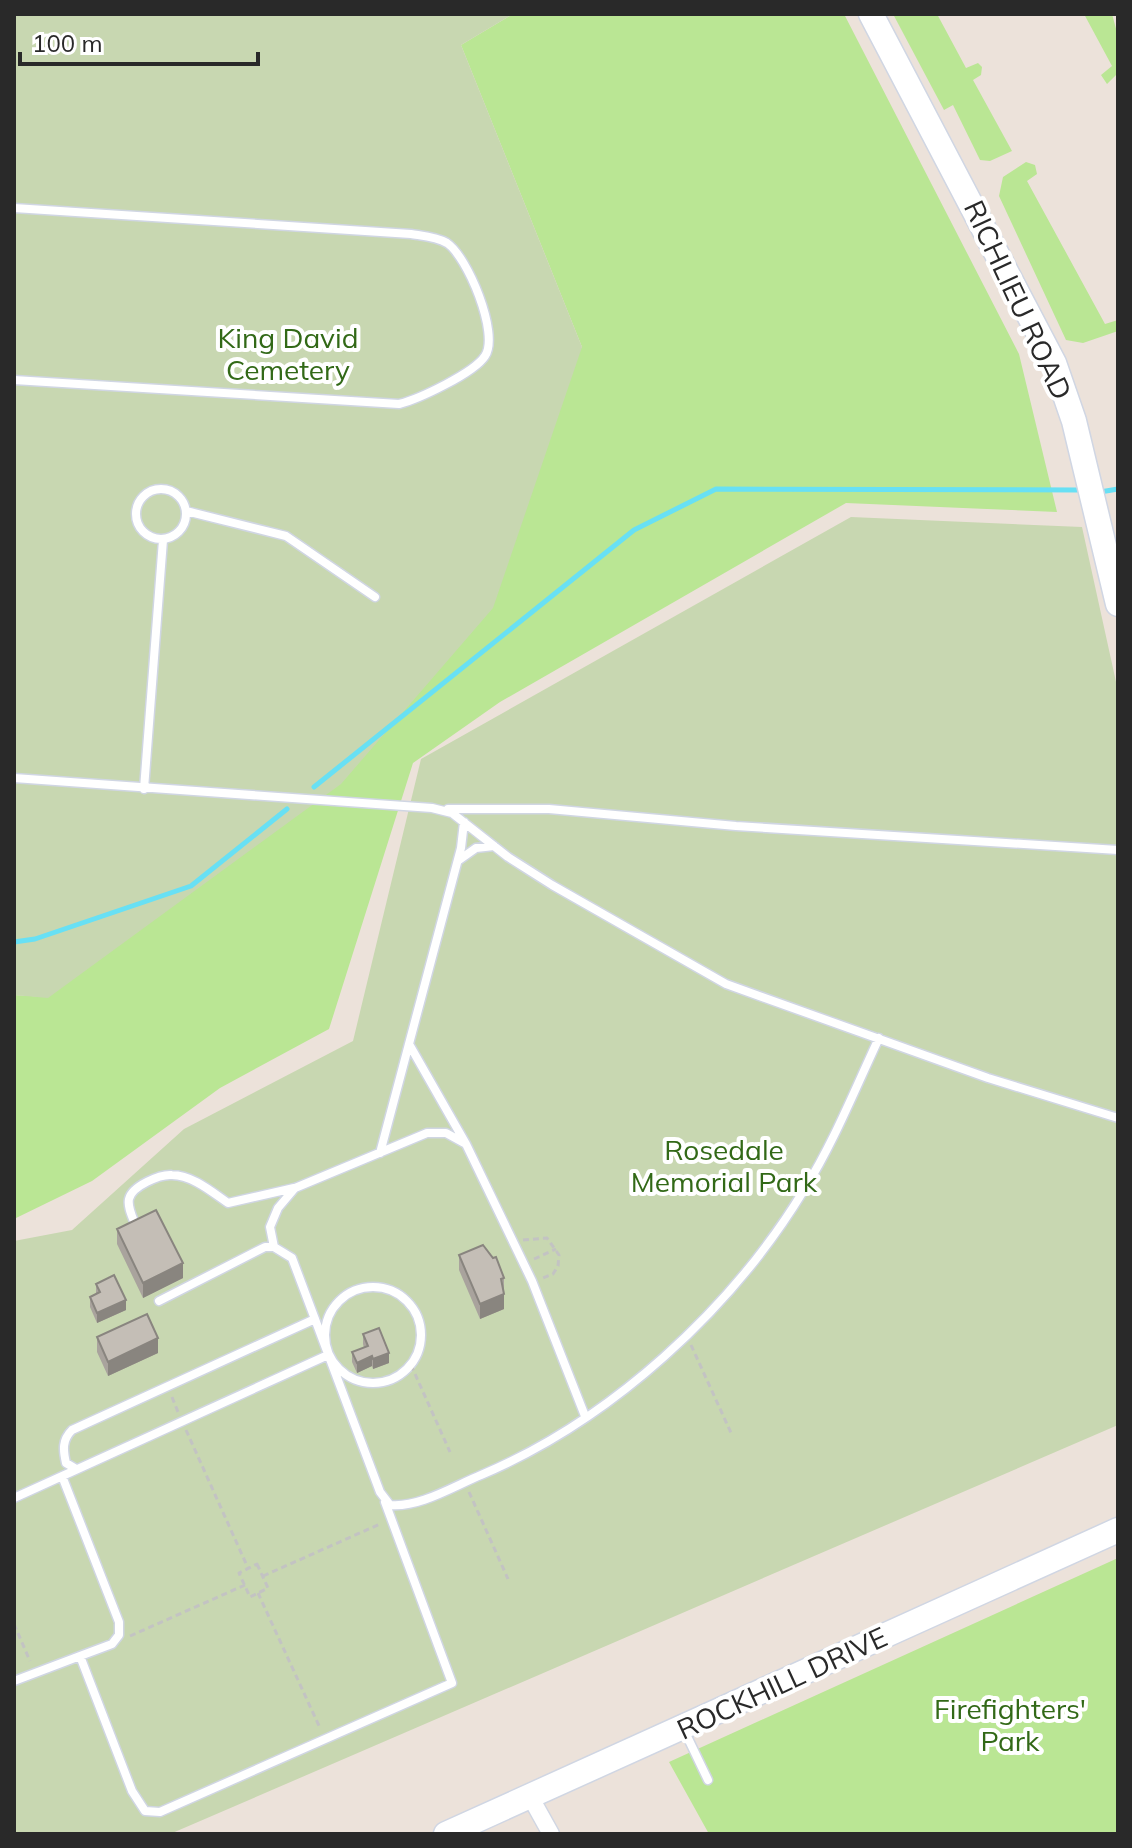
<svg xmlns="http://www.w3.org/2000/svg" width="1132" height="1848" viewBox="0 0 1132 1848" font-family="Mulish,sans-serif">
  <style>
    .green { fill: #bae694 }
    .cemetery { fill: #c8d7b1 }
    .lines { fill: none; stroke-linecap: round; stroke-linejoin: round }
    .stream { stroke: #68e0f4; stroke-width: 5 }
    .lane-casing { stroke: #d0d6e3; stroke-width: 11 }
    .street-casing { stroke: #d0d6e3; stroke-width: 19 }
    .secondary-casing { stroke: #d0d6e3; stroke-width: 27 }
    .path { stroke: #c3c3c3; stroke-width: 3; stroke-dasharray: 6 4; stroke-linecap: butt }
    .lane { stroke: #fff; stroke-width: 8 }
    .street { stroke: #fff; stroke-width: 16 }
    .secondary { stroke: #fff; stroke-width: 24 }
    .wall { fill: #a9a39d }
    .shaded-wall { fill: #89857f }
    .building { fill: #c4beb6; stroke: #89857f; stroke-width: 2 }
    .labels { text-anchor: middle; stroke-width: 8; stroke-linejoin: round; paint-order: stroke }
    .street-label { font-size: 28px; fill: #292929; stroke: #fff }
    .park-label { font-size: 28px; fill: #326917; stroke: #fff }
  </style>
  <rect width="100%" height="100%" fill="#ece2da"/>
  <!-- green -->
  <path class="green" d="M513,14H844L1019,354L1057,512L846,503L500,702L413,763L329,1029L220,1088L92,1181L14,1219V995L48,997L582,347L461,45Z
    M893,14H937L966,68L978,63L982,67L981,75L973,80L1012,151L990,161L980,160L953,105L944,110Z
    M1084,14H1112L1118,36V73L1107,84L1101,75L1112,66Z
    M1026,162L1035,165L1037,174L1027,181L1105,324L1118,320V331L1083,343L1066,340L999,196L1003,177Z
    M1118,1558V1834H709L669,1762Z"/>
  <!-- cemetery -->
  <path class="cemetery" d="M14,14H513L461,45L582,347L493,608L341,784L48,998L14,995Z
    M851,517L1082,527L1118,691V1425L170,1834H14V1241L72,1230L184,1129L353,1041L421,759Z"/>
  <g class="lines">
    <!-- stream -->
    <path class="stream" d="M1100,492L1118,489
      M314,787L634,530L716,489L1078,490
      M14,942L35,939L191,886L287,809"/>
    <defs>
      <path id="lane" d="M14,208L411,234C423,236 437,237 447,243C467,256 500,334 485,356C474,373 419,399 399,404L14,380
        M136 514a25 25 0 1 1 50 0a25 25 0 1 1-50 0Z
        M186,511L286,536L375,597
        M14,778L432,808L452,813L508,857L552,885L726,984L988,1078L1118,1118
        M144,789L163,540
        M448,809H549L736,826L1118,850
        M459,860L476,848L494,846
        M409,1044L466,1144
        M380,1153L461,848L464,822
        M137,1229C134,1220 127,1208 129,1199C132,1186 160,1174 172,1175C192,1175 212,1192 228,1203L294,1188
        M274,1247L270,1227L278,1208L295,1188L427,1133H446L466,1144L532,1281L585,1416
        M325 1335a48 48 0 1 1 96 0a48 48 0 1 1-96 0Z
        M159,1301L265,1247H274L292,1258L380,1492L390,1505C419,1508 454,1486 481,1475C611,1420 731,1310 804,1190C834,1142 855,1089 879,1038
        M76,1469L66,1463C63,1450 62,1440 72,1430L315,1319
        M62,1476L119,1622V1635L112,1644L80,1656
        M14,1498L328,1355
        M14,1681L80,1656L132,1791L145,1811L160,1812L452,1683L385,1502
        M684,1730L708,1780"/>
      <path id="street" d="M531,1798L551,1834"/>
      <path id="secondary" d="M871,14L1054,363L1074,421L1118,604
        M446,1834L1118,1530"/>
    </defs>
    <!-- lane casing -->
    <use href="#lane" class="lane-casing"/>
    <!-- street casing -->
    <use href="#street" class="street-casing"/>
    <!-- secondary casing -->
    <use href="#secondary" class="secondary-casing"/>
    <!-- path -->
    <path class="path" d="M523,1240L547,1238L559,1255L558,1266L553,1274L543,1278
      M534,1259L556,1249
      M691,1345L732,1435
      M411,1365L450,1452
      M172,1397L178,1412
      M186,1430L248,1568
      M469,1492L508,1579
      M257,1564L268,1588L250,1597L239,1573Z
      M263,1576L380,1524
      M258,1593L320,1728
      M14,1624L30,1661
      M130,1636L245,1585"/>
    <!-- lane -->
    <use href="#lane" class="lane"/>
    <!-- street -->
    <use href="#street" class="street"/>
    <!-- secondary -->
    <use href="#secondary" class="secondary"/>
  </g>
  <!-- wall -->
  <path class="wall" d="M117,1229L183,1278L143,1298L117,1244Z
    M459,1255L504,1278V1309L480,1319L459,1270Z
    M96,1284L126,1310L97,1323L90,1307V1297L96,1294Z
    M363,1334L389,1363L373,1369L372,1366L357,1373L352,1362V1352L364,1348L363,1344Z
    M97,1337L158,1353L108,1376L97,1352Z"/>
  <!-- shaded-wall -->
  <path class="shaded-wall" d="M183,1263V1278L143,1298V1283Z
    M504,1294V1309L480,1319V1304Z
    M126,1300V1310L97,1323V1313Z
    M158,1338V1353L108,1376V1362Z
    M389,1353V1363L373,1369V1359Z
    M372,1356V1366L357,1373V1363Z"/>
  <!-- building -->
  <path class="building" d="M156,1210L183,1263L143,1283L117,1229Z
    M483,1245L493,1258L496,1257L504,1278L501,1279L504,1294L480,1304L459,1255Z
    M114,1275L126,1300L97,1313L90,1297L100,1292L96,1284Z
    M147,1314L158,1338L108,1362L97,1337Z
    M379,1328L389,1353L373,1359L372,1356L357,1363L352,1352L368,1346L363,1334Z"/>
  <g class="labels">
    <!-- street labels -->
    <g class="street-label">
      <text transform="translate(1018 300) rotate(65)" y="10">RICHLIEU ROAD</text>
      <text transform="translate(782 1683) rotate(-25)" y="10">ROCKHILL DRIVE</text>
    </g>
    <!-- park labels -->
    <g class="park-label">
      <text x="288" y="348">King David<tspan x="288" dy="32">Cemetery</tspan></text>
      <text x="724" y="1160">Rosedale<tspan x="724" dy="32">Memorial Park</tspan></text>
      <text x="1010" y="1719">Firefighters'<tspan x="1010" dy="32">Park</tspan></text>
    </g>
  </g>
  <!-- border -->
  <rect width="1132" height="1848" fill="none" stroke="#292929" stroke-width="32"/>
  <!-- scale -->
  <path d="M20 52v12h238v-12" fill="none" stroke="#292929" stroke-width="4"/>
  <text x="32" y="52" font-size="24" fill="#292929" stroke="#ffffff" stroke-width="6" paint-order="stroke">100 m</text>
</svg>
